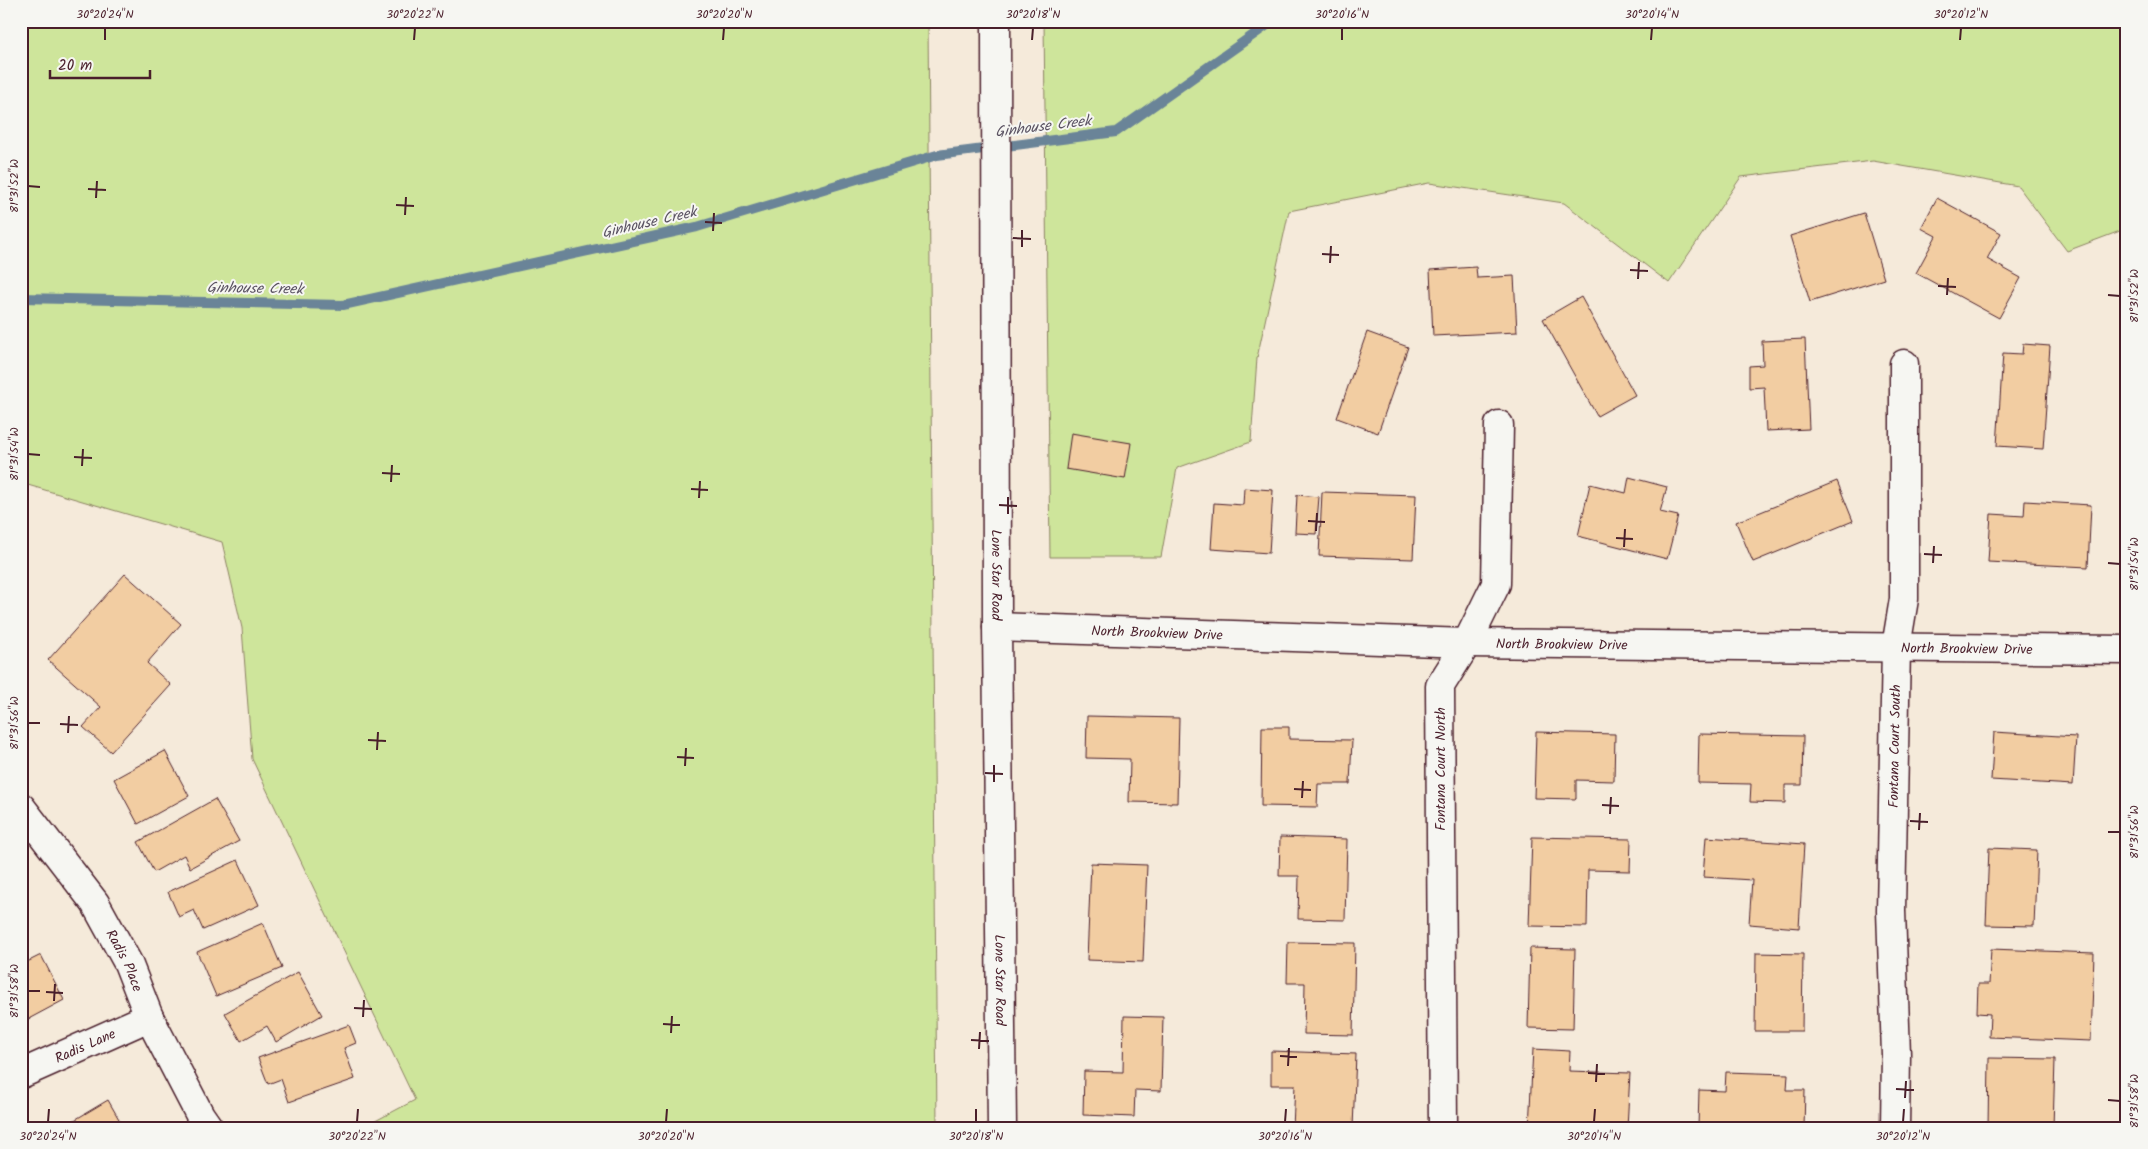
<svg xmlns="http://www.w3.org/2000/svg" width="2148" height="1149" viewBox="0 0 2148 1149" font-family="Kalam,sans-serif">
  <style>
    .green { fill: #cee59b; stroke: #8c8263 }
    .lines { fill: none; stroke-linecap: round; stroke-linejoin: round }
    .stream { stroke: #6a8498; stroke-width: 10 }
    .building { fill: #f2cda2; stroke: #4a1f2b }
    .street-casing { stroke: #4a1f2b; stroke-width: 31 }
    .secondary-casing { stroke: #4a1f2b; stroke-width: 31 }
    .street { stroke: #f6f6f2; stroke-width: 28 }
    .secondary { stroke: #f6f6f2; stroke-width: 28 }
    .ticks { fill: none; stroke: #4a1f2b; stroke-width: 2 }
    .labels { text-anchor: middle; stroke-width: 4; stroke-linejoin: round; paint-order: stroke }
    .street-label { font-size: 14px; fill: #4a1f2b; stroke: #f6f6f2 }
    .water-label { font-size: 15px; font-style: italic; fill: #5a5262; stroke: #f6f6f2 }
    .neatline { fill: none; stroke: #4a1f2b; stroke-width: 2 }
    .ticks-label { font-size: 12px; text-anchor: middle; fill: #4a1f2b }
  </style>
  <rect width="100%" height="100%" fill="#f5eada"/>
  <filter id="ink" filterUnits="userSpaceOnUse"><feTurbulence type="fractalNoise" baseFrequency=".02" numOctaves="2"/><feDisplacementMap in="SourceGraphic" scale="10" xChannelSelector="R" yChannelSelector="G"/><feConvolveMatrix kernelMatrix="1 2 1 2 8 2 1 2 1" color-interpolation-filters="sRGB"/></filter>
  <g filter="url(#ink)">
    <!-- green -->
    <path class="green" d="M21,21H928L937,1128H362L415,1100L252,759L242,628L222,542L21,483Z
      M1044,21H2127V211L2120,231L2067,251L2018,186L1873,161L1741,177L1669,283L1564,203L1429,183L1289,211L1257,358L1251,442L1177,468L1161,557H1050Z"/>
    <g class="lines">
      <!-- stream -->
      <path class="stream" d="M21,298L343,305L697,227L937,155L1116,132L1273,21"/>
    </g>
    <!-- building -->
    <path class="building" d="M1937,198L2001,233L1987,259L2021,278L1999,318L1916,273L1936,236L1921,228Z
      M1864,213L1884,279L1810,302L1790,236Z
      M1476,267L1477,278L1514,276L1517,332L1433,336L1430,270Z
      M1581,297L1635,395L1597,416L1543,319Z
      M1367,332L1408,347L1378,433L1337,418Z
      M1805,339L1809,429L1766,431L1764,387L1749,388V366L1763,365L1762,341Z
      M2023,344L2050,346L2043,449L1997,446L2003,353L2022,354Z
      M1071,433L1131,443L1125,479L1066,469Z
      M1629,477L1667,487L1660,512L1678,516L1667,559L1578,536L1590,484L1626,493Z
      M1837,481L1853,521L1753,562L1736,522Z
      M1244,488L1273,490L1269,553L1211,549L1214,503L1243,505Z
      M1322,492L1416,495L1413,559L1319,556Z
      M1297,495L1319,497L1316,534L1295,533Z
      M2025,501L2091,505L2088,567L1988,562L1991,514L2024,516Z
      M125,574L181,624L147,663L171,685L111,752L83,727L101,707L48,660Z
      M1087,716L1179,718L1177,803L1129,802L1130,759L1086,758Z
      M1262,727H1289V739L1352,740L1350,784H1318L1317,807L1261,806Z
      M1536,732L1615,734L1614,781L1576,780V799L1534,798Z
      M1994,732L2076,737L2073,785L1991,780Z
      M1699,734L1803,736L1802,785H1785V803L1750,802L1751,784L1698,783Z
      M165,751L189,796L138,824L114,779Z
      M215,799L239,841L190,868L184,855L154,872L138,842Z
      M1280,837L1347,839L1345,920L1298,919L1299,876H1279Z
      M1532,837L1631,839L1630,871L1588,870L1587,927L1529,926Z
      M1706,837L1804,844L1799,928L1749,924L1752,880L1703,877Z
      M1989,848L2037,850L2034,926L1986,925Z
      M238,860L259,905L203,930L194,910L179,917L168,892Z
      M1091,863L1147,865L1143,962L1087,960Z
      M263,923L282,968L216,996L197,952Z
      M1288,942L1355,943L1353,1035L1304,1034L1305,983H1287Z
      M1530,948L1575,949L1573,1029L1528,1028Z
      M1991,949L2094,953L2091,1041L1989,1037L1990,1014L1977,1013L1978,984H1989Z
      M1756,953L1803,954L1802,1031H1755Z
      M41,955L64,1000L21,1023V965Z
      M298,972L322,1015L276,1042L267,1026L241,1041L225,1013Z
      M1124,1016L1163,1017L1161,1091L1135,1090L1134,1117L1083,1115L1084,1071L1123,1072Z
      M349,1025L356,1043L344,1048L355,1079L289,1102L281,1079L268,1084L258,1058Z
      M1533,1049L1570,1051L1569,1071L1630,1073L1627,1128H1529Z
      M1271,1051L1356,1054L1353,1128H1293L1295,1085H1271Z
      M1989,1058L2055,1059L2053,1128H1988Z
      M1726,1072L1788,1074L1787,1090H1805L1804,1128H1698L1699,1090L1725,1091Z
      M108,1100L124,1128H61Z"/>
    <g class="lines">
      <defs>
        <g id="street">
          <path id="s1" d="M997,627L1467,643L2127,650"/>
          <path id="s2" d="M21,807L95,903L128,963L149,1017L200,1115L209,1128"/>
          <path id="s3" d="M21,1074L149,1017"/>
          <path d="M1443,1128L1440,686L1467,643L1496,584L1499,425"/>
          <path id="s4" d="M1895,1128L1896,1054L1891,911L1896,647L1904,599V364"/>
        </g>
        <g id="secondary">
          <path id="s5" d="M996,21L997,627L1002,1128"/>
        </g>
      </defs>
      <!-- street casing -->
      <use href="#street" class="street-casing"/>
      <!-- secondary casing -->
      <use href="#secondary" class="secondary-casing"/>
      <!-- street -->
      <use href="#street" class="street"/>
      <!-- secondary -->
      <use href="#secondary" class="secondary"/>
    </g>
  </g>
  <!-- ticks -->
  <path class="ticks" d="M105,40V28M414,40L415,28M723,40L724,28M1032,40L1033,28M1342,40V28M1651,40L1652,28M1960,40L1961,28M28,186L40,187M88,189L106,190M96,198L97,181M396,205L414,206M405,215L406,197M705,222L722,223M713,231L714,213M1013,238L1031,239M1022,247V230M1322,254L1339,255M1330,263L1331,246M1630,270L1648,271M1638,279L1639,262M1938,286L1956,287M1947,295L1948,278M2108,295L2120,296M28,454L40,455M74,457L92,458M82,466L83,449M382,473L400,474M391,482L392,465M691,489L708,490M699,498L700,481M999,505L1017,506M1008,514V497M1308,521L1325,522M1316,531L1317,513M1616,538L1633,539M1624,547L1625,529M1924,554L1942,555M1933,563L1934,546M2108,563L2120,564M28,723H40M60,724L78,725M68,733L69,716M368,740L386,741M377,750L378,732M677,757L694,758M685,766L686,748M985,773L1003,774M994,782V765M1294,789L1311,790M1302,798L1303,781M1602,805L1619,806M1610,814L1611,797M1910,821L1928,822M1919,830L1920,813M2108,832H2120M28,991H40M46,992L63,993M54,1001L55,984M354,1008L372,1009M363,1017L364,1000M663,1024L680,1025M671,1033L672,1016M971,1040L989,1041M979,1049L980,1032M1280,1056L1297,1057M1288,1066L1289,1048M1588,1073L1605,1074M1596,1082L1597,1064M1896,1089L1914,1090M1905,1098L1906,1081M2108,1100L2120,1101M48,1122L49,1109M357,1122L358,1109M666,1122L667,1109M976,1122V1109M1285,1122L1286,1109M1594,1122L1595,1109M1903,1122L1904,1109"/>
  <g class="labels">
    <!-- street labels -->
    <g class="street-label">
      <text dy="5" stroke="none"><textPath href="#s5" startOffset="554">Lone Star Road</textPath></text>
      <text dy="5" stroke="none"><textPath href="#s1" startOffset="160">North Brookview Drive</textPath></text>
      <text dy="5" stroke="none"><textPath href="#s1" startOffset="565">North Brookview Drive</textPath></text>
      <text dy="5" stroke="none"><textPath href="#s1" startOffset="970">North Brookview Drive</textPath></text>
      <text dy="5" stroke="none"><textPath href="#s4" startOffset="382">Fontana Court South</textPath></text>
      <text transform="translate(1440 769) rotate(-90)" y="5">Fontana Court North</text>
      <text dy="5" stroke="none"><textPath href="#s2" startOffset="186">Radis Place</textPath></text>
      <text dy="5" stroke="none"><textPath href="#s5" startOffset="959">Lone Star Road</textPath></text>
      <text dy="5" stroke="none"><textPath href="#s3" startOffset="70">Radis Lane</textPath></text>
    </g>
    <!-- water labels -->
    <g class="water-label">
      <text transform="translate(1043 126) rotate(-7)" y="5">Ginhouse Creek</text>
      <text transform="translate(649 222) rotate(-13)" y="5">Ginhouse Creek</text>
      <text transform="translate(255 288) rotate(1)" y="5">Ginhouse Creek</text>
    </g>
  </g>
  <!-- margin -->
  <rect width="2148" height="1149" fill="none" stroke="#f6f6f2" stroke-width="55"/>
  <!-- scale -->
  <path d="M50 70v8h100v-8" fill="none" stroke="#4a1f2b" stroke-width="2.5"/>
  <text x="58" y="70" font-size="15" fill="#4a1f2b" stroke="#f6f6f2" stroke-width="4" paint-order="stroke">20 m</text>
  <rect x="28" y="28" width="2092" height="1094" class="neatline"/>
  <g class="ticks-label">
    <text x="105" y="18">30°20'24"N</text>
    <text x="415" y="18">30°20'22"N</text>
    <text x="724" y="18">30°20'20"N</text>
    <text x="1033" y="18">30°20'18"N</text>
    <text x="1342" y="18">30°20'16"N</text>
    <text x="1652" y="18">30°20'14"N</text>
    <text x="1961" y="18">30°20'12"N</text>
    <text transform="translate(14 186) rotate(-90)" y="4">81°31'52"W</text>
    <text transform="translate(2134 296) rotate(-90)" y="4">81°31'52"W</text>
    <text transform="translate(14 454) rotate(-90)" y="4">81°31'54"W</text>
    <text transform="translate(2134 564) rotate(-90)" y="4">81°31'54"W</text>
    <text transform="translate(14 723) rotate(-90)" y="4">81°31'56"W</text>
    <text transform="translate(2134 832) rotate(-90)" y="4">81°31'56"W</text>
    <text transform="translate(14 991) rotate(-90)" y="4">81°31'58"W</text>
    <text transform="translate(2134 1101) rotate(-90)" y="4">81°31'58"W</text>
    <text x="48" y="1140">30°20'24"N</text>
    <text x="357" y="1140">30°20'22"N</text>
    <text x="666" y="1140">30°20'20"N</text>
    <text x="976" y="1140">30°20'18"N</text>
    <text x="1285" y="1140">30°20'16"N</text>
    <text x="1594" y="1140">30°20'14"N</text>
    <text x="1903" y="1140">30°20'12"N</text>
  </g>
</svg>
